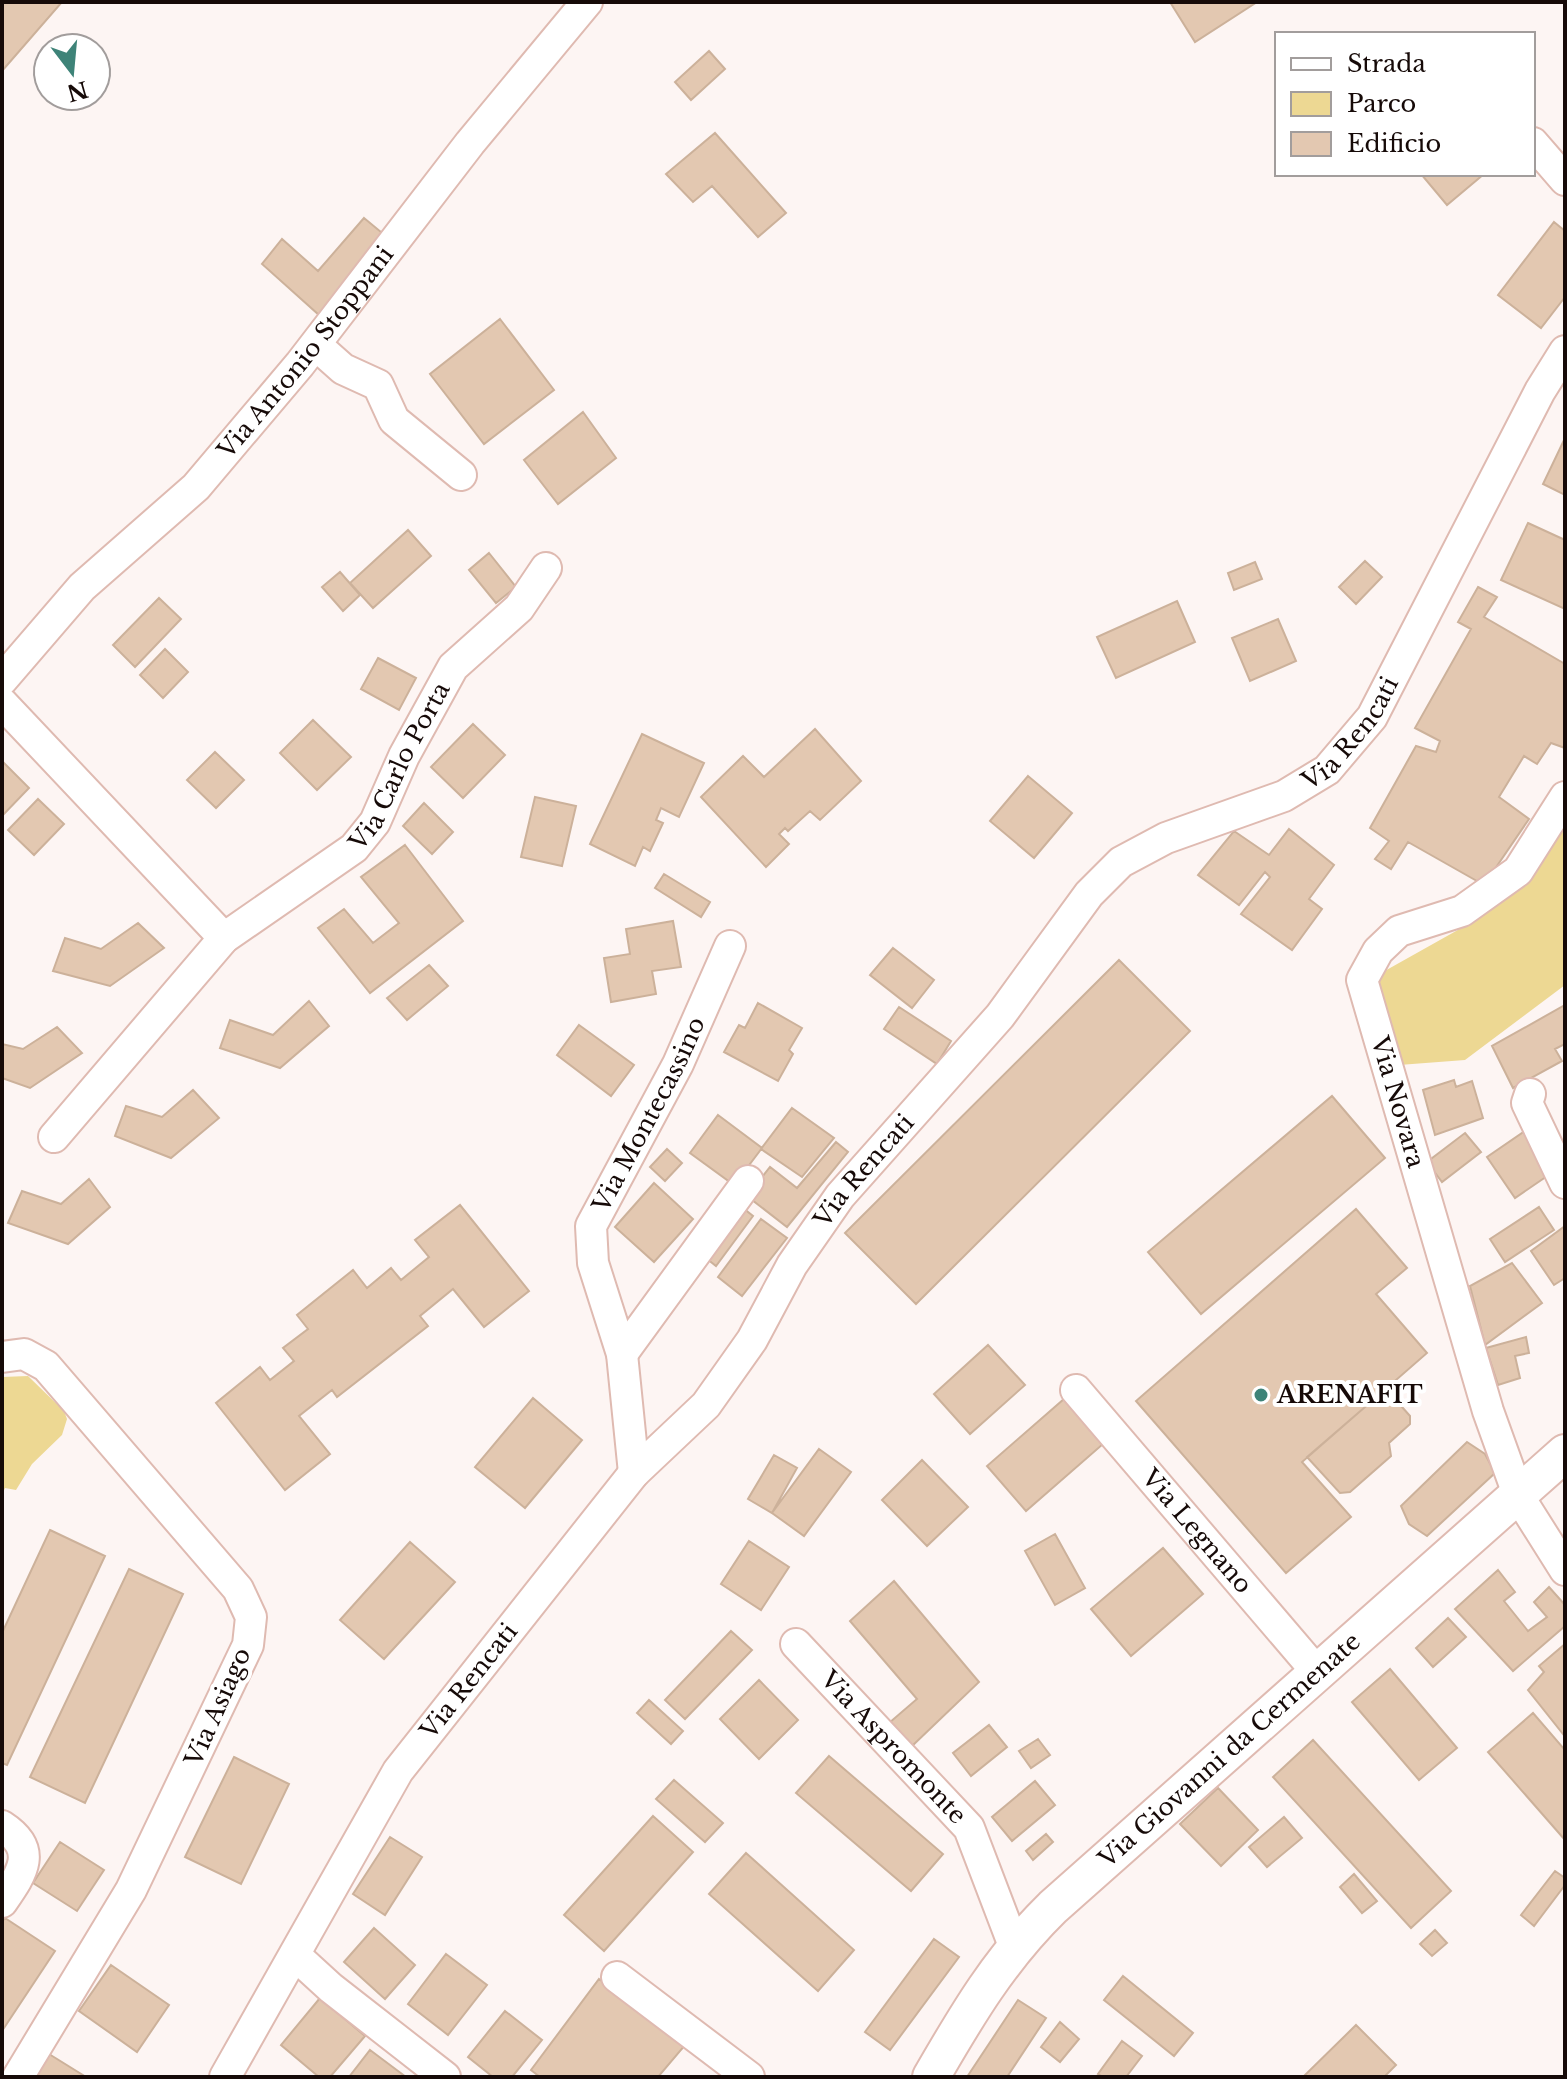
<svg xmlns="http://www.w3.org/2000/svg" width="1567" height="2079" viewBox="0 0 1567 2079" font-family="'Libre Baskerville',serif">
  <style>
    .green { fill: #edd893 }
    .building { fill: #e3c8b1; stroke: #ccb19a; stroke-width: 2 }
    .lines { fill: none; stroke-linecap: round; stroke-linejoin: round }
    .minor-casing { stroke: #dfbab1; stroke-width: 34 }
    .major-casing { stroke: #dfbab1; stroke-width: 40 }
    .minor { stroke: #fff; stroke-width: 30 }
    .major { stroke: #fff; stroke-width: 36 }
    .poi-dot { fill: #3e8378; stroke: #fff; stroke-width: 3 }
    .labels { text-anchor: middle; stroke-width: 8; stroke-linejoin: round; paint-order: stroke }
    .street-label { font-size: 24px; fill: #160a08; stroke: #fff }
    .poi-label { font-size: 24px; font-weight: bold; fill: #160a08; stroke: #fff; text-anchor: start }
  </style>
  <rect width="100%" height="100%" fill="#fdf5f3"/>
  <!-- green -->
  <path class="green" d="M1565,819V985L1465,1060L1399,1065L1374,977L1481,917L1535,864Z
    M28,1376L64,1411L67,1419L62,1435L32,1464L16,1490L5,1488L2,1495V1377Z"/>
  <!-- building -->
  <path class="building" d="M2,2H62L2,71Z
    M1170,2H1257L1195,42Z
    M709,51L725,69L691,100L675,82Z
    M715,133L786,213L758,237L712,186L693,202L666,174Z
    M1421,174H1484L1447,205Z
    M364,218L387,237L319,315L262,264L282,239L318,271Z
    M1554,222L1565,231V297L1541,328L1498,295Z
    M500,319L554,390L484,444L430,374Z
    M583,412L616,458L558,504L524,460Z
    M1565,438V495L1543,484Z
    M1528,523L1565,540V609L1501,580Z
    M408,530L431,556L373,608L350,583Z
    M489,553L516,587L496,603L469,570Z
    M1365,561L1382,577L1356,604L1339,587Z
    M1255,562L1262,579L1234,590L1228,573Z
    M340,572L360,595L343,611L322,587Z
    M1478,587L1497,597L1484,617L1565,664V748L1551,743L1537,764L1524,756L1499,797L1529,819L1484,885L1408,842L1391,869L1375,859L1389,841L1370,828L1416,746L1436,752L1440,741L1415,728L1471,629L1458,622Z
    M159,598L181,619L135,667L113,645Z
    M1177,601L1195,642L1116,678L1097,637Z
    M1278,619L1296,661L1250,681L1232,638Z
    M165,649L188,672L163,698L140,675Z
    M378,658L416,678L399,710L361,689Z
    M313,720L351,757L317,790L280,753Z
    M473,724L505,755L463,798L431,767Z
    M815,729L861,781L820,820L810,811L788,831L785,828L779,834L789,844L766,867L701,797L743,756L764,777Z
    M642,734L704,763L679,817L661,808L656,820L663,823L650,851L643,847L635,866L590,844Z
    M215,752L244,780L216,808L187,780Z
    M4,763L29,788L2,816V765Z
    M1028,776L1072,813L1034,858L990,821Z
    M535,797L576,806L562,866L521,857Z
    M38,799L64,824L34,855L8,830Z
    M424,803L453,832L432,854L403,826Z
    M1289,829L1334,865L1309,899L1322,909L1292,950L1241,914L1270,877L1265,872L1239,905L1198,875L1234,831L1269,855Z
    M405,845L463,921L370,993L318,928L344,909L373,943L399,923L361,877Z
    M664,874L710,902L701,917L655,888Z
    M673,921L681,967L652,971L656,994L611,1002L604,958L630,954L626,929Z
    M138,923L164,948L110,986L53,971L65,938L101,949Z
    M893,948L934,980L912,1008L870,975Z
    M1119,960L1190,1031L916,1304L845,1233Z
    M429,965L448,986L407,1020L387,998Z
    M309,1001L329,1026L280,1068L220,1048L230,1020L273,1035Z
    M758,1003L802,1028L789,1050L793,1054L778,1081L724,1052L739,1025L745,1028Z
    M1565,1005V1044L1555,1049L1562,1061L1513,1088L1492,1046Z
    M899,1007L951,1041L937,1064L884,1029Z
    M579,1025L634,1065L611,1096L557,1055Z
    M57,1027L82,1053L30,1088L2,1078V1044L23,1049Z
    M1454,1080L1456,1087L1472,1081L1483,1118L1435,1135L1423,1090Z
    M193,1090L219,1118L171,1158L115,1136L126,1106L162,1117Z
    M1332,1096L1385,1158L1201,1314L1148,1252Z
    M792,1108L834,1138L802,1177L761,1149Z
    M718,1115L762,1148L734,1185L690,1153Z
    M1525,1131L1553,1172L1515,1198L1487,1157Z
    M1465,1133L1481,1152L1442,1182L1427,1162Z
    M836,1142L848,1152L787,1227L747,1196L770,1167L797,1188Z
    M667,1149L682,1163L665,1181L650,1167Z
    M89,1179L110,1207L68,1244L8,1223L22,1191L61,1204Z
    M654,1183L693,1219L654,1262L615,1227Z
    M738,1204L753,1216L716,1266L701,1254Z
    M460,1205L529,1291L484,1327L453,1289L420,1316L428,1326L337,1397L332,1390L299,1416L330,1454L285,1490L216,1403L260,1367L270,1380L294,1361L283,1348L308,1329L297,1315L353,1270L367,1288L391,1268L401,1280L429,1257L415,1240Z
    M1539,1207L1554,1230L1505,1262L1490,1239Z
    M1356,1209L1407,1268L1376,1294L1427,1353L1302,1462L1351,1517L1286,1573L1136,1401Z
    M761,1219L787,1238L742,1296L718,1277Z
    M1565,1226V1278L1554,1285L1531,1251Z
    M1512,1263L1542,1303L1485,1345L1470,1286Z
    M1526,1337L1529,1353L1515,1356L1520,1378L1498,1385L1486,1348Z
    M988,1345L1025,1385L970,1434L934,1394Z
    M1386,1389L1410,1416V1424L1389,1443L1391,1456L1350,1492L1340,1493L1307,1457Z
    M533,1398L582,1440L525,1508L475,1467Z
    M1064,1399L1103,1444L1026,1511L987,1466Z
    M1467,1442L1485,1454L1495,1473L1427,1536L1409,1524L1401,1506Z
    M819,1449L851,1472L804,1536L772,1513Z
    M774,1455L797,1468L772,1513L748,1499Z
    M922,1460L968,1507L927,1546L882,1500Z
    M50,1530L105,1556L7,1765L2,1763V1633Z
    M1055,1534L1085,1588L1055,1605L1025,1551Z
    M749,1541L789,1567L761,1610L721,1584Z
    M410,1542L455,1582L384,1659L340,1620Z
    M1163,1548L1203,1594L1131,1656L1091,1609Z
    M129,1569L183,1594L85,1803L30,1777Z
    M1498,1570L1515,1592L1504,1601L1528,1631L1547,1617L1534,1602L1549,1587L1565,1605V1626L1513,1671L1455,1609Z
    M894,1581L979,1682L911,1747L889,1723L917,1699L850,1621Z
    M1448,1618L1466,1637L1433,1667L1416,1648Z
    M731,1631L752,1650L685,1719L665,1700Z
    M1565,1644V1732L1563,1734L1528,1690L1544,1672L1539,1666Z
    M1390,1669L1457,1748L1419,1780L1352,1702Z
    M759,1680L798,1720L759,1759L720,1719Z
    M649,1700L683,1731L671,1744L637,1713Z
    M1533,1713L1565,1750V1840L1488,1752Z
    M989,1725L1007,1747L971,1776L953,1753Z
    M1038,1739L1050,1755L1031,1768L1019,1751Z
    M1313,1740L1451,1891L1411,1928L1273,1777Z
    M829,1756L943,1854L911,1891L796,1793Z
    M234,1757L289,1784L241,1884L185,1857Z
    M674,1780L723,1823L705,1842L656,1799Z
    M1035,1781L1055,1805L1012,1841L992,1817Z
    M1218,1788L1258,1830L1221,1866L1180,1824Z
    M653,1816L693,1852L604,1951L564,1915Z
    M1284,1817L1302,1838L1267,1867L1249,1847Z
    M1046,1834L1053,1842L1033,1860L1026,1851Z
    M390,1837L422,1857L385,1915L353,1894Z
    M60,1842L104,1870L77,1911L33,1883Z
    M746,1853L854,1950L818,1991L709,1894Z
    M1555,1871L1565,1878V1885L1534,1926L1521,1915Z
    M1354,1874L1377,1901L1362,1913L1340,1887Z
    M5,1918L55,1951L2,2031V1922Z
    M374,1928L415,1965L385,1999L344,1962Z
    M1435,1930L1447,1943L1432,1956L1420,1944Z
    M934,1939L959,1957L890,2050L865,2032Z
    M446,1954L487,1985L448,2035L408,2004Z
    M111,1965L169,2005L137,2052L79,2011Z
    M1123,1976L1193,2033L1174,2056L1104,2000Z
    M599,1979L686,2044L658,2077H540L531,2070Z
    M320,1998L365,2036L330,2077H319L281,2045Z
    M1018,2000L1046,2018L1007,2077H967Z
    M505,2011L542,2040L512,2077H493L468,2057Z
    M1060,2022L1079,2039L1060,2062L1041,2047Z
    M1356,2025L1396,2065L1384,2077H1303Z
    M1122,2041L1142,2056L1126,2077H1103L1098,2074Z
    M370,2050L406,2077H349Z
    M49,2054L86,2077H34Z"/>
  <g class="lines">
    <defs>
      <g id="minor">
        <path d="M1533,143L1565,180"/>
        <path d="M316,345L343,369L378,385L394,420L461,475"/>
        <path id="s1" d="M2,680L82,587L196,487L300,364L470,143L587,2"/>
        <path d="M2,703L224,938"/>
        <path id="s2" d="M1565,797L1518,871L1462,911L1399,931L1378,951L1362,980L1488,1411L1519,1497L1565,1570"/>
        <path d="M1530,1094L1527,1103L1565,1183"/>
        <path id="s3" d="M54,1137L224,938L354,848L375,822L404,756L453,667L519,608L546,568"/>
        <path d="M622,1354L748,1181"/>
        <path d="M2,1357L24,1354L46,1366L238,1589L251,1617L248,1645L131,1890L18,2077"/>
        <path id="s4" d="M1076,1390L1317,1672"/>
        <path id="s5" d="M634,1473L622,1354L593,1263L591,1226L678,1064L730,946"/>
        <path id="s6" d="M796,1644L969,1828L1014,1946"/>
        <path d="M2,1826C39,1850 22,1873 2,1902"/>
        <path d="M296,1956L331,1988L445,2077"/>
        <path d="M617,1977L749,2077"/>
        <path id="s7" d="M225,2077L398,1771L634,1473L706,1405L752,1340L792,1265L840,1196L1000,1016L1089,894L1121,862L1166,838L1284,796L1327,770L1372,717L1540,391L1565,351"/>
      </g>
      <g id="major">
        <path id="s8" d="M931,2077C968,2013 1000,1959 1053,1907L1565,1453"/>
      </g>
    </defs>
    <!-- minor casing -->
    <use href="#minor" class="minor-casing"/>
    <!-- major casing -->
    <use href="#major" class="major-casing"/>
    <!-- minor -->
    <use href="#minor" class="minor"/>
    <!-- major -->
    <use href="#major" class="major"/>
  </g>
  <!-- markers -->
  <circle class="poi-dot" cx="1261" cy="1395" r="8"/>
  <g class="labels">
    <!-- street labels -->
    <g class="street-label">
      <text dy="8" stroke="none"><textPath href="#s1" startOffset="448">Via Antonio Stoppani</textPath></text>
      <text dy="8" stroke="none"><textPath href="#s7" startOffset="1786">Via Rencati</textPath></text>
      <text dy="8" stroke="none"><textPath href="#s3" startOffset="514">Via Carlo Porta</textPath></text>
      <text dy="8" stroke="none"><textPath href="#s2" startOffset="412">Via Novara</textPath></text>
      <text dy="8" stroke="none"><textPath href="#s5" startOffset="378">Via Montecassino</textPath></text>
      <text dy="8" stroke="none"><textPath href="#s7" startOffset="1114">Via Rencati</textPath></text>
      <text dy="8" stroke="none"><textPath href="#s4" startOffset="186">Via Legnano</textPath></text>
      <text dy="8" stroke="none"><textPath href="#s7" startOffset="466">Via Rencati</textPath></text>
      <text transform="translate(218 1707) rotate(-66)" y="8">Via Asiago</text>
      <text dy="8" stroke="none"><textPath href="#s6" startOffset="142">Via Aspromonte</textPath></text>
      <text dy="8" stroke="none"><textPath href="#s8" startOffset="446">Via Giovanni da Cermenate</textPath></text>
    </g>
    <!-- poi labels -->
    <g class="poi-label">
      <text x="1277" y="1403">ARENAFIT</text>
    </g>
  </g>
  <!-- border -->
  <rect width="1567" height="2079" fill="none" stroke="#160a08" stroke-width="8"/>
  <!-- legend -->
  <rect x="1275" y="32" width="260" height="144" fill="#ffffff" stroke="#a29d9c" stroke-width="2"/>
  <rect x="1291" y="58" width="40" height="12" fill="#ffffff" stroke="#a29d9c" stroke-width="2"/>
  <text x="1347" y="72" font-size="24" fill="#160a08">Strada</text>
  <rect x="1291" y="92" width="40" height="24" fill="#edd893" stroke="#a29d9c" stroke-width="2"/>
  <text x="1347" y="112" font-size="24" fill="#160a08">Parco</text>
  <rect x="1291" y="132" width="40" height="24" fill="#e3c8b1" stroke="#a29d9c" stroke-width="2"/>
  <text x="1347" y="152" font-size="24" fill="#160a08">Edificio</text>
  <!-- north arrow -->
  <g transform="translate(72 72) rotate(164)"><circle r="38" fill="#ffffff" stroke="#a29d9c" stroke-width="2"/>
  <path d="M0-6L14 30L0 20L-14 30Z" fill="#3e8378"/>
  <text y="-12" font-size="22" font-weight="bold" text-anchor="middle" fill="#160a08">N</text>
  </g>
</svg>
